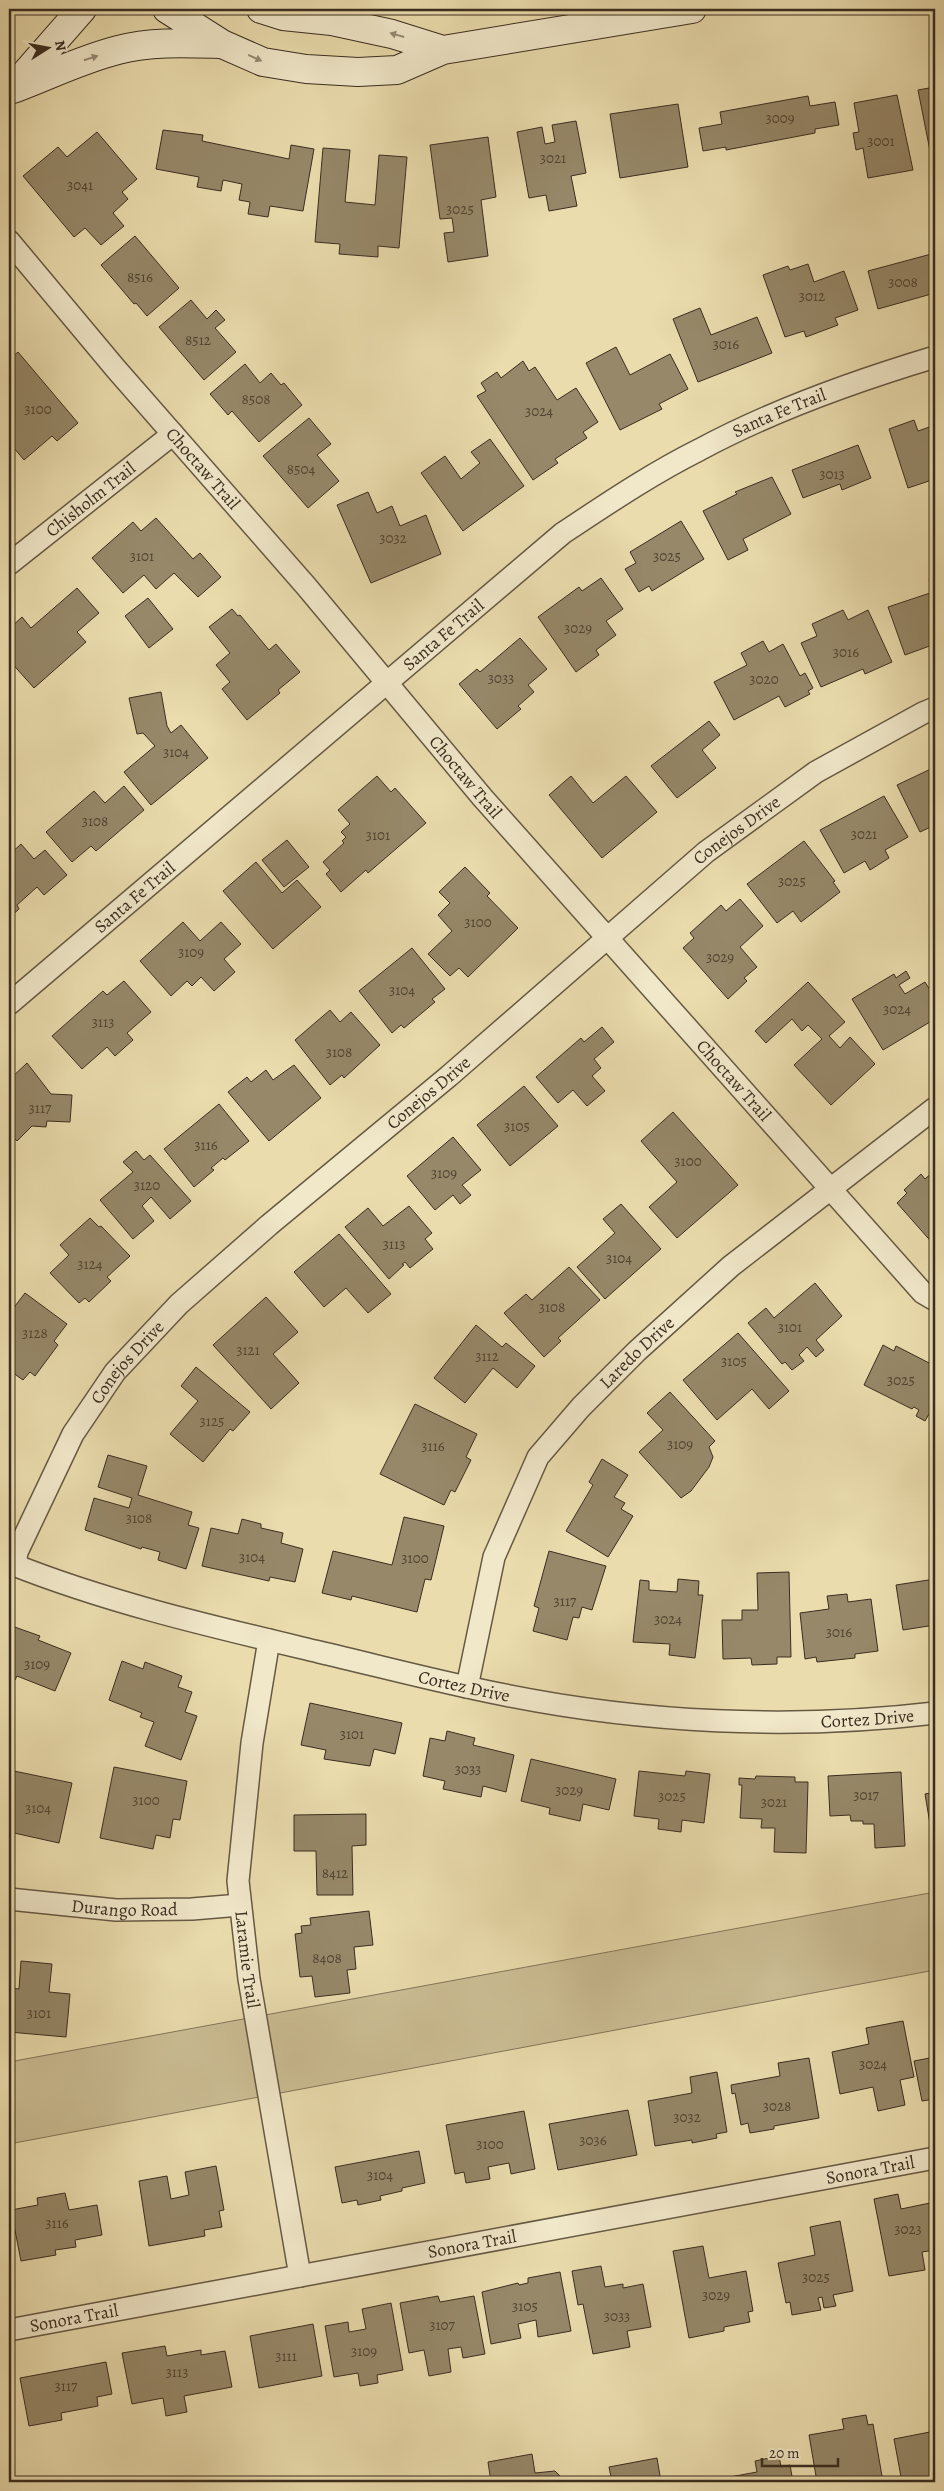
<svg xmlns="http://www.w3.org/2000/svg" width="944" height="2491" viewBox="0 0 944 2491" font-family="Alegreya,serif">
  <style>
    .green { fill: #ccbe95; stroke: #83765a }
    .building { fill: #968869; stroke: #3a2d20 }
    .lines { fill: none; stroke-linecap: round; stroke-linejoin: round }
    .street-casing { stroke: #665943; stroke-width: 24 }
    .secondary-casing { stroke: #3a2d20; stroke-width: 30 }
    .street { stroke: #f1e8ca; stroke-width: 21 }
    .secondary { stroke: #f1e8ca; stroke-width: 28 }
    .oneway { fill: #968a75 }
    .labels { text-anchor: middle; stroke-width: 4; stroke-linejoin: round; paint-order: stroke }
    .number-label { font-size: 15px; fill: #514432 }
    .street-label { font-size: 18px; fill: #3a2d20; stroke: #f1e8ca }
  </style>
  <rect width="100%" height="100%" fill="#eadcad"/>
  <filter id="stains"><feTurbulence type="fractalNoise" baseFrequency=".004" numOctaves="4"/><feColorMatrix values="0 0 0 0 .2 0 0 0 0 .09 0 0 0 0 .02 0 0 0 .5 -.17"/></filter>
  <radialGradient id="worn" r=".72"><stop offset=".6" stop-color="#630" stop-opacity="0"/><stop offset="1" stop-color="#630" stop-opacity=".3"/></radialGradient>
  <!-- green -->
  <path class="green" d="M935,1892V1970L9,2144V2062Z"/>
  <!-- building -->
  <path class="building" d="M935,87V166H933L918,90Z
    M897,95L913,170L868,178L863,148L856,150L853,133L859,132L854,103Z
    M808,96L810,106L835,102L839,125L815,129V133L726,150V147L703,151L699,128L722,124L720,112Z
    M678,104L688,167L620,178L610,114Z
    M576,121L586,173L571,176L577,206L549,211L546,195L529,198L517,132L542,127L545,144L555,142L552,125Z
    M163,130L203,135L202,141L289,159L291,145L314,149L303,211L270,206L268,217L248,214L250,202L239,200L242,184L223,180L221,191L197,187L199,177L156,169Z
    M97,132L137,179L122,192L128,199L113,213L124,226L101,245L85,228L74,237L23,176L58,147L67,157Z
    M488,137L496,197L481,200L488,256L448,262L444,233L454,232L452,218L440,219L430,145Z
    M323,148L350,150L345,202L375,205L379,155L407,157L399,248L378,246V257L339,254L340,244L315,242Z
    M135,236L179,288L147,316L136,303L134,304L101,265Z
    M935,253V293L878,309L868,271Z
    M808,264L814,282L844,271L858,310L835,318L838,325L806,337L804,331L785,337L763,275L788,266L790,270Z
    M191,300L207,319L216,310L225,320L215,328L236,352L204,380L159,327Z
    M700,308L711,335L757,317L772,353L698,382L673,319Z
    M616,347L630,375L670,354L688,389L659,404L662,409L620,430L586,363Z
    M18,352L78,423L57,441L52,436L24,460L9,442V395L11,393L9,390V360Z
    M523,361L529,371L535,367L557,400L576,388L598,422L583,432L587,438L555,459L558,463L533,480L477,396L486,391L481,383L497,372L501,378Z
    M245,364L260,383L271,373L281,385L284,383L302,405L259,442L232,411L228,415L210,394Z
    M309,418L331,444L317,455L339,481L308,508L263,456Z
    M914,420L918,431L935,425V467L931,469L935,479L908,488L889,429Z
    M490,439L524,486L463,531L421,473L445,456L461,479L480,463L471,452Z
    M858,445L871,478L842,490L840,484L803,498L792,470Z
    M772,477L791,514L743,539L748,550L728,560L703,511L737,494L735,492Z
    M368,492L377,513L392,506L400,526L426,515L441,554L371,583L337,505Z
    M156,518L193,559L200,553L221,577L198,597L174,573L156,589L144,575L123,593L92,558L133,522L141,531Z
    M681,521L704,559L652,591L649,586L639,592L625,569L636,563L630,552Z
    M935,577V644L905,655L888,607L933,592L929,579Z
    M601,578L623,609L606,621L616,635L596,650L599,655L576,672L538,617L579,587L582,591Z
    M77,588L99,613L77,632L86,642L34,688L9,660V629L22,617L31,628Z
    M148,598L173,629L149,648L125,616Z
    M232,609L238,616L240,615L269,650L276,644L300,672L278,690L280,693L247,720L222,689L230,682L216,665L230,653L209,627Z
    M843,610L848,620L868,610L892,662L865,674L863,669L821,687L801,643L817,636L812,624Z
    M520,638L547,669L528,685L534,692L518,706L521,709L497,729L459,684L477,669L480,672Z
    M763,641L769,652L783,644L800,676L805,673L813,688L808,691L810,694L785,707L779,696L734,720L714,682L747,665L741,653Z
    M161,692L167,726L171,733L181,725L208,758L151,805L124,772L155,746L143,733L137,734L129,698Z
    M709,721L720,735L702,750L716,768L677,798L651,766Z
    M935,767V825L920,832L897,785Z
    M377,776L391,792L395,788L426,823L368,873L366,870L341,892L326,874L330,870L323,862L344,843L342,841L346,837L341,832L350,824L338,810Z
    M571,776L593,803L626,776L657,812L602,858L549,795Z
    M124,786L144,810L96,851L91,846L72,862L46,832L94,791L105,803Z
    M884,796L908,837L885,850L889,858L870,870L865,861L844,873L820,830Z
    M287,840L309,867L284,887L262,860Z
    M804,841L835,881L833,882L840,892L801,922L793,911L777,923L747,884Z
    M21,844L34,859L45,850L67,875L44,895L37,887L17,905L19,909L9,918V855Z
    M256,862L282,893L297,880L321,907L273,949L223,891Z
    M465,867L490,893L487,896L518,928L468,977L459,968L450,976L428,954L452,931L438,915L450,903L439,892Z
    M740,899L763,926L740,947L757,967L744,978L747,981L728,999L683,948L694,938L690,933L721,905L726,911Z
    M183,922L200,941L221,922L241,944L224,959L235,972L214,991L201,977L192,986L187,981L171,996L140,961Z
    M412,948L445,989L432,999L435,1002L404,1028L401,1025L392,1033L359,991Z
    M935,954V965L931,956Z
    M906,971L910,978L899,985L905,994L925,982L935,998V1019L883,1050L852,999L894,974L896,978Z
    M124,981L151,1012L127,1033L133,1040L115,1056L107,1047L82,1069L52,1036L103,991L107,995Z
    M808,982L845,1022L829,1036L840,1048L850,1037L875,1064L831,1105L794,1065L822,1039L808,1025L802,1031L792,1019L766,1043L755,1031Z
    M330,1010L340,1022L351,1012L380,1045L344,1078L342,1075L330,1085L295,1040Z
    M602,1027L614,1042L594,1059L601,1068L592,1076L605,1091L587,1106L573,1090L558,1103L536,1077L581,1038L584,1042Z
    M27,1063L51,1094L72,1095L70,1122L47,1121L46,1127L32,1126L17,1141L9,1133V1080Z
    M294,1065L321,1098L269,1141L228,1092L247,1077L251,1082L266,1070L273,1080Z
    M524,1086L558,1126L510,1166L477,1125Z
    M219,1104L249,1141L225,1160L223,1158L211,1168L214,1170L194,1187L164,1149Z
    M673,1112L738,1185L677,1238L649,1207L677,1182L641,1141Z
    M453,1137L481,1170L462,1185L471,1195L460,1204L453,1195L435,1210L407,1176Z
    M136,1151L144,1160L150,1155L191,1201L170,1219L151,1197L142,1206L154,1221L133,1239L100,1200L133,1172L123,1162Z
    M935,1170V1246L897,1203L907,1193L904,1190L921,1174L925,1179Z
    M621,1204L661,1249L605,1299L577,1267L615,1233L603,1219Z
    M409,1206L432,1233L425,1239L433,1249L410,1268L405,1262L402,1264L404,1265L389,1279L345,1227L368,1208L383,1226Z
    M90,1218L99,1227L101,1226L130,1256L107,1277L111,1281L89,1302L85,1298L79,1303L50,1273L69,1255L60,1245Z
    M339,1234L391,1294L368,1313L346,1288L324,1307L294,1272Z
    M569,1267L600,1300L558,1338L561,1341L544,1357L504,1313L526,1294L532,1300Z
    M815,1283L842,1316L816,1340L824,1350L816,1357L807,1347L799,1355L804,1361L792,1370L785,1362L782,1364L748,1323L766,1308L774,1318Z
    M25,1293L67,1324L54,1341L58,1345L35,1376L30,1372L23,1380L9,1370V1307L12,1310Z
    M266,1297L298,1332L273,1354L299,1383L271,1409L213,1345Z
    M476,1325L502,1347L506,1343L535,1366L517,1388L493,1368L465,1403L434,1378Z
    M738,1333L789,1391L769,1409L752,1389L717,1420L683,1380Z
    M883,1345L894,1351L896,1346L935,1366L931,1373L935,1375L934,1416L929,1414L925,1421L916,1416L919,1410L914,1407L912,1409L864,1385Z
    M196,1367L250,1412L233,1431L230,1429L203,1462L170,1434L198,1401L181,1386Z
    M670,1392L715,1441L709,1447L713,1457L709,1467L691,1491L681,1498L639,1452L663,1430L647,1413Z
    M415,1404L477,1434L466,1457L471,1460L455,1492L451,1490L444,1505L380,1474Z
    M108,1455L147,1466L138,1495L192,1512L188,1525L199,1528L186,1569L158,1560L160,1552L142,1547L141,1549L85,1530L94,1498L129,1508L132,1498L98,1487Z
    M602,1459L628,1475L614,1497L625,1503L621,1509L633,1516L608,1557L566,1531L593,1485L589,1482Z
    M404,1517L444,1526L431,1580L425,1579L417,1612L352,1596L351,1600L322,1593L333,1551L392,1565Z
    M242,1519L261,1524V1528L283,1533L281,1543L303,1549L295,1582L270,1577L269,1581L202,1566L211,1528L238,1534Z
    M549,1551L606,1566L592,1610L582,1607L579,1618L573,1617L567,1640L533,1631L539,1608L534,1606Z
    M789,1572L791,1657H777V1664L752,1665L751,1658L723,1659L722,1620H742V1610H758L757,1573Z
    M678,1579L699,1581L698,1595H703L695,1658L669,1655L670,1644L633,1642L640,1580L649,1581V1590L677,1592Z
    M935,1579V1625L903,1630L896,1585Z
    M847,1594L848,1602L871,1599L878,1651L855,1654V1658L817,1662L816,1657L805,1659L800,1613L829,1609L827,1596Z
    M9,1625L40,1636L38,1640L71,1653L55,1691L17,1676L15,1680L9,1678Z
    M122,1661L143,1669L145,1662L182,1676L178,1687L192,1692L185,1712L197,1716L181,1760L145,1746L154,1722L140,1717L142,1713L109,1700Z
    M310,1703L402,1723L395,1754L374,1749L370,1766L324,1759L326,1750L301,1745Z
    M447,1731L475,1738L473,1745L514,1755L506,1792L483,1786L481,1797L443,1789L445,1781L423,1776L430,1738L445,1741Z
    M531,1759L616,1779L609,1810L583,1804L580,1821L549,1814L550,1808L521,1801Z
    M114,1767L187,1781L180,1820L173,1819L170,1838L156,1835L153,1849L100,1838Z
    M9,1770L72,1783L59,1843L14,1833L13,1838L9,1837Z
    M639,1771L685,1776L686,1771L710,1774L704,1823L682,1820L681,1832L658,1829L659,1819L634,1816Z
    M901,1772L905,1846L875,1848L874,1824H863V1821H851L850,1815L830,1816L828,1776Z
    M756,1776L795,1777V1782H808L806,1853L774,1852L775,1828H761L762,1819L740,1818L742,1785H739V1778L755,1779Z
    M935,1792V1829L931,1830L925,1794Z
    M366,1814V1845L352,1846L353,1895H317L316,1851H294V1815Z
    M369,1911L373,1945L354,1947L356,1969L347,1970L350,1993L315,1997L312,1976L300,1977L295,1934L302,1933L301,1926L311,1925L310,1918Z
    M21,1961L52,1964L49,1992L70,1994L66,2037L9,2032V1988L19,1989Z
    M903,2021L914,2077L900,2080L905,2105L878,2111L873,2087L840,2094L832,2052L869,2044L866,2028Z
    M935,2057V2099L922,2101L914,2061Z
    M809,2058L819,2118L774,2126V2129L750,2133L748,2123L741,2125L735,2093L732,2094L731,2085L780,2076L778,2063Z
    M717,2072L727,2132L716,2134L717,2138L692,2143V2140L655,2146L648,2101L692,2093L690,2077Z
    M628,2110L637,2155L558,2170L549,2124Z
    M524,2111L535,2169L511,2174L509,2163L488,2167L490,2179L466,2183L464,2172L455,2174L446,2125Z
    M419,2151L425,2183L402,2188V2191L380,2196L381,2200L358,2205L357,2200L342,2203L335,2167Z
    M216,2166L224,2210L219,2211L222,2227L204,2230L205,2236L149,2246L139,2181L167,2176L171,2199L189,2195L185,2172Z
    M65,2193L69,2210L97,2205L102,2235L75,2240L76,2247L55,2250L56,2255L21,2261L11,2210L38,2205L37,2198Z
    M898,2194L901,2209L930,2203L931,2207L935,2206V2250L922,2252L925,2270L889,2276L874,2199Z
    M840,2221L853,2291L833,2295L836,2306L824,2308L822,2297L818,2298L821,2310L792,2315L790,2302L786,2303L778,2263L815,2255L810,2227Z
    M703,2246L709,2278L746,2271L753,2311L748,2312L750,2322L724,2327V2331L689,2338L673,2251Z
    M601,2266L605,2287L623,2284V2288L643,2284L651,2327L627,2331L630,2347L593,2354L583,2304L578,2305L572,2271Z
    M560,2272L571,2331L538,2337L536,2320L518,2324L521,2338L491,2344L482,2292L518,2283L519,2285L528,2283V2278Z
    M438,2296L440,2302L474,2296L485,2354L463,2358L461,2347L448,2349L451,2372L429,2376L424,2350L409,2353L400,2303Z
    M391,2303L403,2370L377,2375L378,2383L360,2386L358,2373L334,2377L325,2326L348,2322L349,2332L366,2329L362,2309Z
    M313,2324L322,2376L259,2388L250,2336Z
    M165,2346L167,2356L201,2350V2355L225,2351L232,2387L184,2396L187,2412L166,2416L163,2398L132,2404L122,2353Z
    M106,2362L112,2394L97,2397L98,2406L61,2413L62,2420L29,2426L20,2378Z
    M866,2415L868,2425L873,2424L883,2482H852V2480L817,2482L809,2435L844,2429L842,2419Z
    M935,2431V2482H902L894,2439Z
    M532,2454L535,2473L555,2471L566,2482H491L488,2462Z
    M779,2456L781,2467L790,2465L793,2482H719V2479L757,2472L755,2461Z
    M657,2458L661,2482H612L609,2467Z"/>
  <g class="lines">
    <defs>
      <g id="street">
        <path id="s1" d="M9,241L116,369L306,586L482,797L923,1293L935,1300"/>
        <path id="s2" d="M9,564L173,434"/>
        <path id="s3" d="M9,1004L563,533C607,504 651,474 699,450C773,410 855,381 935,357"/>
        <path id="s4" d="M9,1563C109,1603 214,1627 319,1652C379,1666 439,1682 500,1694C641,1723 792,1730 935,1713"/>
        <path id="s5" d="M15,1565L17,1552L73,1434L115,1372L179,1304L269,1225L449,1076L706,852L816,772L923,713L935,708"/>
        <path id="s6" d="M269,1640L252,1743L238,1881L249,1979L300,2276"/>
        <path id="s7" d="M467,1687L494,1557L538,1457L581,1407L637,1351L731,1266L935,1108"/>
        <path id="s8" d="M9,1899L116,1910L192,1909L240,1905"/>
        <path id="s9" d="M9,2330L935,2158"/>
      </g>
      <path id="secondary" d="M167,9L222,44L263,62L306,69L358,72L397,70L443,50
        M261,9L283,16L332,21L392,34L443,50L692,9
        M12,89L82,9
        M13,89C48,76 82,59 118,50C151,41 188,43 222,44"/>
    </defs>
    <!-- street casing -->
    <use href="#street" class="street-casing"/>
    <!-- secondary casing -->
    <use href="#secondary" class="secondary-casing"/>
    <!-- street -->
    <use href="#street" class="street"/>
    <!-- secondary -->
    <use href="#secondary" class="secondary"/>
  </g>
  <!-- one-way arrows -->
  <defs><path id="oneway-solid" d="M-6-.8H1V-3.2L6.5 0L1 3.2V.8H-6Z" transform="scale(1.25)"/></defs>
  <g class="oneway">
    <use href="#oneway-solid" transform="translate(397 35) rotate(-164)"/>
    <use href="#oneway-solid" transform="translate(91 58) rotate(-18)"/>
    <use href="#oneway-solid" transform="translate(255 58) rotate(24)"/>
  </g>
  <g class="labels">
    <!-- number labels -->
    <g class="number-label">
      <text x="780" y="123">3009</text>
      <text x="881" y="146">3001</text>
      <text x="553" y="163">3021</text>
      <text x="80" y="190">3041</text>
      <text x="460" y="214">3025</text>
      <text x="140" y="282">8516</text>
      <text x="903" y="287">3008</text>
      <text x="812" y="301">3012</text>
      <text x="198" y="345">8512</text>
      <text x="726" y="349">3016</text>
      <text x="256" y="404">8508</text>
      <text x="38" y="414">3100</text>
      <text x="539" y="416">3024</text>
      <text x="301" y="474">8504</text>
      <text x="832" y="479">3013</text>
      <text x="393" y="543">3032</text>
      <text x="142" y="561">3101</text>
      <text x="667" y="561">3025</text>
      <text x="578" y="633">3029</text>
      <text x="846" y="657">3016</text>
      <text x="501" y="683">3033</text>
      <text x="764" y="684">3020</text>
      <text x="176" y="757">3104</text>
      <text x="95" y="826">3108</text>
      <text x="864" y="839">3021</text>
      <text x="378" y="840">3101</text>
      <text x="792" y="886">3025</text>
      <text x="478" y="927">3100</text>
      <text x="191" y="957">3109</text>
      <text x="720" y="962">3029</text>
      <text x="402" y="995">3104</text>
      <text x="897" y="1014">3024</text>
      <text x="103" y="1027">3113</text>
      <text x="339" y="1057">3108</text>
      <text x="40" y="1113">3117</text>
      <text x="517" y="1131">3105</text>
      <text x="206" y="1150">3116</text>
      <text x="688" y="1166">3100</text>
      <text x="444" y="1178">3109</text>
      <text x="147" y="1190">3120</text>
      <text x="394" y="1249">3113</text>
      <text x="619" y="1263">3104</text>
      <text x="90" y="1269">3124</text>
      <text x="552" y="1312">3108</text>
      <text x="790" y="1332">3101</text>
      <text x="35" y="1338">3128</text>
      <text x="248" y="1355">3121</text>
      <text x="487" y="1361">3112</text>
      <text x="734" y="1366">3105</text>
      <text x="901" y="1385">3025</text>
      <text x="212" y="1426">3125</text>
      <text x="680" y="1449">3109</text>
      <text x="433" y="1451">3116</text>
      <text x="139" y="1523">3108</text>
      <text x="252" y="1562">3104</text>
      <text x="415" y="1563">3100</text>
      <text x="565" y="1606">3117</text>
      <text x="668" y="1624">3024</text>
      <text x="839" y="1637">3016</text>
      <text x="37" y="1669">3109</text>
      <text x="352" y="1739">3101</text>
      <text x="468" y="1774">3033</text>
      <text x="569" y="1795">3029</text>
      <text x="866" y="1800">3017</text>
      <text x="672" y="1801">3025</text>
      <text x="146" y="1805">3100</text>
      <text x="774" y="1807">3021</text>
      <text x="38" y="1813">3104</text>
      <text x="335" y="1878">8412</text>
      <text x="327" y="1963">8408</text>
      <text x="39" y="2018">3101</text>
      <text x="873" y="2069">3024</text>
      <text x="777" y="2111">3028</text>
      <text x="687" y="2122">3032</text>
      <text x="593" y="2145">3036</text>
      <text x="490" y="2149">3100</text>
      <text x="380" y="2180">3104</text>
      <text x="57" y="2228">3116</text>
      <text x="908" y="2234">3023</text>
      <text x="816" y="2282">3025</text>
      <text x="716" y="2300">3029</text>
      <text x="525" y="2311">3105</text>
      <text x="617" y="2321">3033</text>
      <text x="442" y="2330">3107</text>
      <text x="364" y="2356">3109</text>
      <text x="286" y="2361">3111</text>
      <text x="177" y="2377">3113</text>
      <text x="66" y="2391">3117</text>
    </g>
    <!-- street labels -->
    <g class="street-label">
      <text dy="6" stroke="none"><textPath href="#s3" startOffset="975">Santa Fe Trail</textPath></text>
      <text dy="6" stroke="none"><textPath href="#s1" startOffset="299">Choctaw Trail</textPath></text>
      <text dy="6" stroke="none"><textPath href="#s2" startOffset="104">Chisholm Trail</textPath></text>
      <text dy="6" stroke="none"><textPath href="#s3" startOffset="570">Santa Fe Trail</textPath></text>
      <text dy="6" stroke="none"><textPath href="#s1" startOffset="704">Choctaw Trail</textPath></text>
      <text dy="6" stroke="none"><textPath href="#s5" startOffset="1044">Conejos Drive</textPath></text>
      <text dy="6" stroke="none"><textPath href="#s3" startOffset="165">Santa Fe Trail</textPath></text>
      <text dy="6" stroke="none"><textPath href="#s1" startOffset="1109">Choctaw Trail</textPath></text>
      <text dy="6" stroke="none"><textPath href="#s5" startOffset="639">Conejos Drive</textPath></text>
      <text dy="6" stroke="none"><textPath href="#s7" startOffset="386">Laredo Drive</textPath></text>
      <text dy="6" stroke="none"><textPath href="#s5" startOffset="234">Conejos Drive</textPath></text>
      <text dy="6" stroke="none"><textPath href="#s4" startOffset="472">Cortez Drive</textPath></text>
      <text dy="6" stroke="none"><textPath href="#s4" startOffset="878">Cortez Drive</textPath></text>
      <text dy="6" stroke="none"><textPath href="#s8" startOffset="116">Durango Road</textPath></text>
      <text dy="6" stroke="none"><textPath href="#s6" startOffset="322">Laramie Trail</textPath></text>
      <text dy="6" stroke="none"><textPath href="#s9" startOffset="876">Sonora Trail</textPath></text>
      <text dy="6" stroke="none"><textPath href="#s9" startOffset="471">Sonora Trail</textPath></text>
      <text dy="6" stroke="none"><textPath href="#s9" startOffset="66">Sonora Trail</textPath></text>
    </g>
  </g>
  <!-- margin -->
  <rect width="944" height="2491" fill="none" stroke="#eadcad" stroke-width="30"/>
  <rect x="10" y="10" width="924" height="2471" fill="none" stroke="#3a2d20" stroke-width="2.5"/>
  <rect x="15" y="15" width="914" height="2461" fill="none" stroke="#3a2d20"/>
  <!-- north arrow -->
  <g transform="translate(48 48) rotate(79)" stroke="#f1e8ca" stroke-width="4" paint-order="stroke">
  <path d="M0-4L9 19L0 12L-9 19Z" fill="#3a2d20"/>
  <text y="-8" font-size="14" font-weight="bold" text-anchor="middle" fill="#3a2d20">N</text>
  </g>
  <!-- scale -->
  <path d="M762 2458v8h76v-8" fill="none" stroke="#3a2d20" stroke-width="2.5"/>
  <text x="769" y="2458" font-size="15" fill="#3a2d20" stroke="#f1e8ca" stroke-width="4" paint-order="stroke">20 m</text>
  <rect width="100%" height="100%" filter="url(#stains)"/>
  <rect width="100%" height="100%" fill="url(#worn)"/>
</svg>
